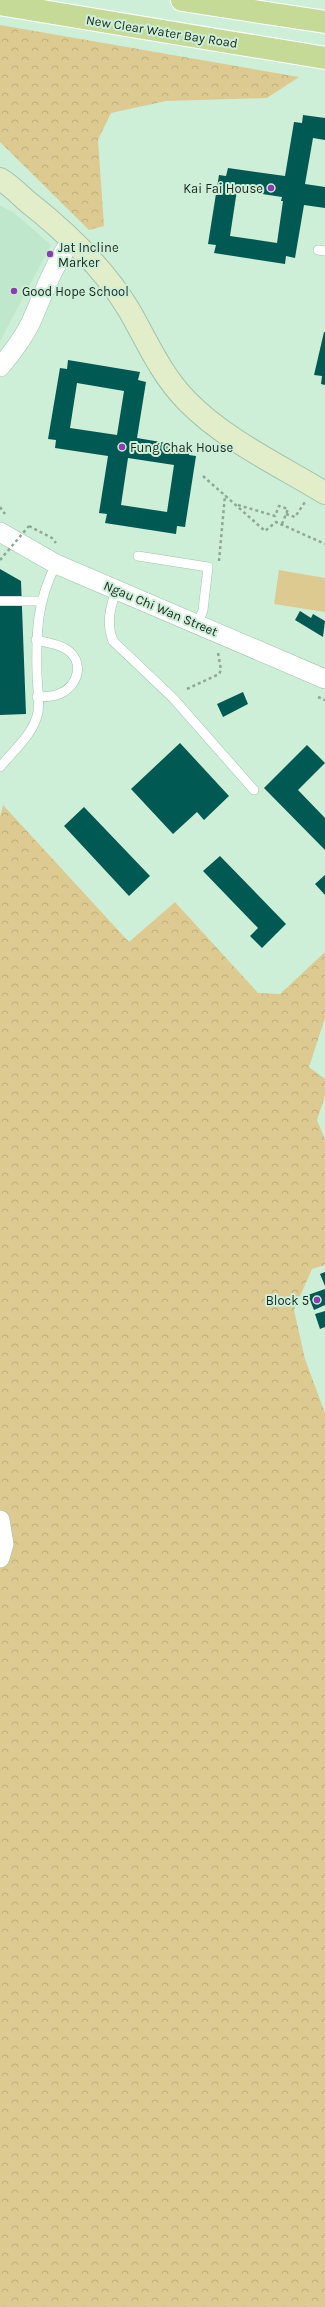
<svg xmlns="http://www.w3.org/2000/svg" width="325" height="2307" viewBox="0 0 325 2307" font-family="Karla,sans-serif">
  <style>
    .built { fill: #bee7cb }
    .forest { fill: url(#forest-crowns) }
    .garden { fill: #ddca91 }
    .building { fill: #005953; fill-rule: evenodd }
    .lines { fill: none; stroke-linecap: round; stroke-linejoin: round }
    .lane-casing { stroke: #a1c2ab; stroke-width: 10 }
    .street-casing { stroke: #a1c2ab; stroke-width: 20 }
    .secondary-casing { stroke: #a1c2ab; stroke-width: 24 }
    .primary-casing { stroke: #fff; stroke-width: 24 }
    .path { stroke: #8ea897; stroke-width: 2.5; stroke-dasharray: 3 3; stroke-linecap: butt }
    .lane { stroke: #fff; stroke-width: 9 }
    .street { stroke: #fff; stroke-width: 19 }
    .secondary { stroke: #e2edca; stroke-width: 22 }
    .primary { stroke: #c5da96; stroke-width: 22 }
    .path-bridge { stroke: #8ea897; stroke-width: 2.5; stroke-dasharray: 3 3; stroke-linecap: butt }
    .poi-dot { fill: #8c3dad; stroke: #cdefd8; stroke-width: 1.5 }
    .labels { text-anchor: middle; stroke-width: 4; stroke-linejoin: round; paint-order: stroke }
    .street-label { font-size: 13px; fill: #1a271f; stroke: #cdefd8 }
    .poi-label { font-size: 13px; fill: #1a271f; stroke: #cdefd8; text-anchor: start }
  </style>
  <defs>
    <pattern id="forest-crowns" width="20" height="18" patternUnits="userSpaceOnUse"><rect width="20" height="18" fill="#ddca91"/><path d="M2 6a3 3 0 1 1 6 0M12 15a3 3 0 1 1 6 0" fill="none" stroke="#bdae7d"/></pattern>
  </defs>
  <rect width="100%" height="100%" fill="#cdefd8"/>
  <!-- built -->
  <path class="built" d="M0,206L13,212L51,245L0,341Z"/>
  <!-- forest -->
  <path class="forest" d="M0,25L299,77L267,98L166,101L111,113L98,140L104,226L89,230L0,142Z
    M3,805L129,942L175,902L258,993L280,994L325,952V1018L309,1067L325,1079V1096L317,1120L325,1139V1265L312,1269L294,1310L305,1359L325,1413V2307H0V817Z"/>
  <!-- garden -->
  <path class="garden" d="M279,570L325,578V612L274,604Z"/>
  <!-- building -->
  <path class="building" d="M303,115L325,118V140L313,138L305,184L325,187V208L304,205L295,258L286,256L285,264L214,253L216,245L208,244L219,175L226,176L228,168L285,176L294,122L302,123ZM237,190L282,197L281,201H283L277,243L230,236Z
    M324,332H325V385L321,384L322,376L314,375Z
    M68,360L140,372L138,380L146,382L137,438L190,447L189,455L196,456L185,527L177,526L176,534L105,523L107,514L99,513L108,456L55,448L56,440L48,439L60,368L67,369ZM77,383L124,391L117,435L70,428ZM128,458L174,465L167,512L121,505Z
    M0,569L21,581L26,714L0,715Z
    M300,611L311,618L313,614L325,621L323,637L295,620Z
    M243,692L248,704L223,717L217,704Z
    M180,743L229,796L204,820L197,812L173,834L131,789Z
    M307,745L325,763L298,790L325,818V850L264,788Z
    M84,807L150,876L129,896L64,826Z
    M220,856L286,924L262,948L250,936L258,928L203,871Z
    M325,875V895L315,884Z
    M325,1272V1286L320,1274Z
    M325,1289V1305L314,1310L308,1295Z
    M325,1311V1327L320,1329L315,1314Z"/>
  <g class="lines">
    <defs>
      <path id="lane" d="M318,250L325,251
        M138,556L208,567L203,610L198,624
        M117,589C110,607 106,623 113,641L173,698L254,790
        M0,601H41
        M36,640C46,642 58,644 66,649C85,661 79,686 59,694C51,697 45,697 37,697
        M0,767C13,751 34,734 38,712C40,700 37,685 37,673C36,631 37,602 56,564"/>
      <path id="street" d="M0,367C12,353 23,339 31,322C44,293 53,265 72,240
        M0,532L56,564L325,679
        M0,1520L4,1544L0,1558"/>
      <path id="secondary" d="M0,179C10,185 19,194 28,202C66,232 104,268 129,310C147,341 161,375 187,401C225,440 279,465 325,493"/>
      <path id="primary" d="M182,0L325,22
        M0,4L325,58"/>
    </defs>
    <!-- lane casing -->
    <use href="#lane" class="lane-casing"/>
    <!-- street casing -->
    <use href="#street" class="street-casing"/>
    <!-- secondary casing -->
    <use href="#secondary" class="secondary-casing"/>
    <!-- primary casing -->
    <use href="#primary" class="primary-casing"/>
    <!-- path -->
    <path class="path" d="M203,476L265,531L276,522L325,544
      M238,505L275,516L279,506L288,509L282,524
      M0,507L5,514
      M286,514L295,517L305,502
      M29,526L52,538L56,543
      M219,561L225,495
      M187,689L219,674L221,670L218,653
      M318,697L325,700"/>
    <!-- lane -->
    <use href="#lane" class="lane"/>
    <!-- street -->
    <use href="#street" class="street"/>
    <!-- secondary -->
    <use href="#secondary" class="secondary"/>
    <!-- primary -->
    <use href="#primary" class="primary"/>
    <!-- path-bridge -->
    <path class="path-bridge" d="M0,560L29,526"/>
  </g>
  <!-- markers -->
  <g class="poi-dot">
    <circle cx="271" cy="188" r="4"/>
    <circle cx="50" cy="254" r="4"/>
    <circle cx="14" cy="291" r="4"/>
    <circle cx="122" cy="447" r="4"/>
    <circle cx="317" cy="1300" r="4"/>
  </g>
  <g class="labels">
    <!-- street labels -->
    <g class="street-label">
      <text transform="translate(162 31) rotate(9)" y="5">New Clear Water Bay Road</text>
      <text transform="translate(161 608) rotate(23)" y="5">Ngau Chi Wan Street</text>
    </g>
    <!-- poi labels -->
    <g class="poi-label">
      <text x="263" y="193" text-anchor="end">Kai Fai House</text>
      <text x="58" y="252">Jat Incline<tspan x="58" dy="15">Marker</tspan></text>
      <text x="22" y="296">Good Hope School</text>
      <text x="130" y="452">Fung Chak House</text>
      <text x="309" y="1305" text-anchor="end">Block 5</text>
    </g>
  </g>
</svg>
